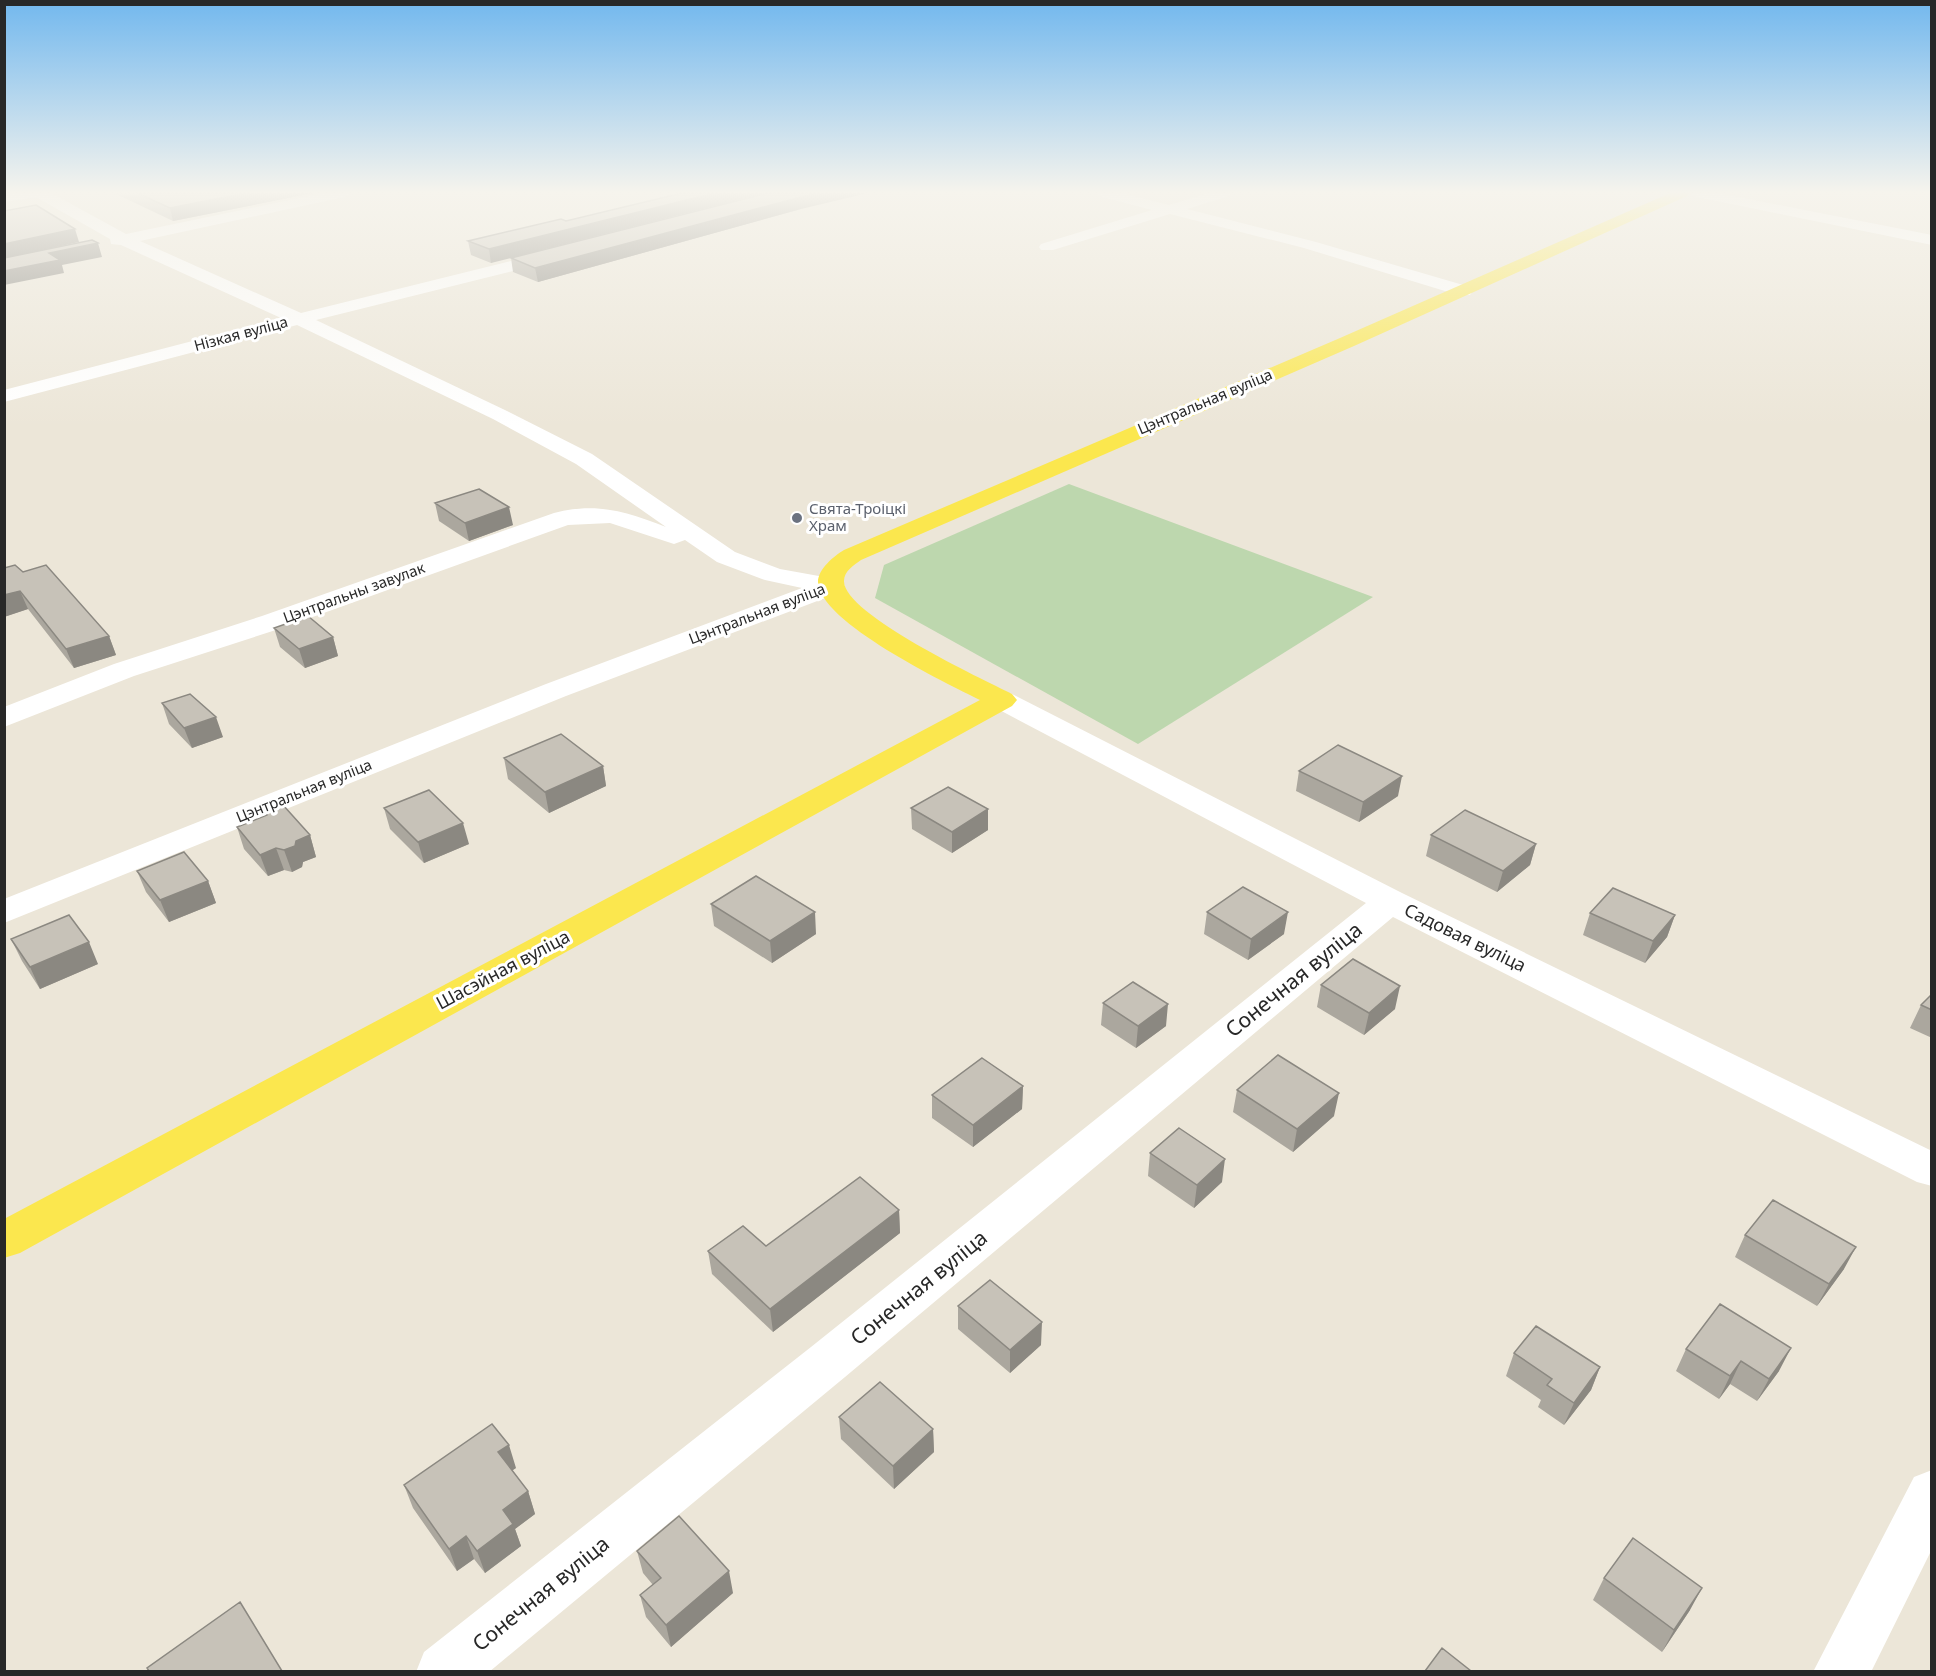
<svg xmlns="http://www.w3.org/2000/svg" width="1936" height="1676" viewBox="0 0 1936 1676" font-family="'Noto Sans',sans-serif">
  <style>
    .cemetery { fill: #bdd7ae }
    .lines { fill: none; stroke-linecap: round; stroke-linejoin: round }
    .minor { fill: #fff; fill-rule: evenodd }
    .major { fill: #fbe74e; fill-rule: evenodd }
    .wall { fill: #aba79e }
    .shaded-wall { fill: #8b8881 }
    .building { fill: #c7c2b8; stroke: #8b8881; stroke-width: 1.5 }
    .worship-dot { fill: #6b7280; stroke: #fff; stroke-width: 2 }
    .labels { text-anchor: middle; stroke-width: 6; stroke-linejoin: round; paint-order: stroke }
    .far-street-label { font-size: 15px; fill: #282828; stroke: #fff }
    .far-worship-label { font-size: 15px; fill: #5b616d; stroke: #fff; text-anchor: start }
    .street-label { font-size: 18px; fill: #282828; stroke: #fff }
    .near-street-label { font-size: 21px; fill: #282828; stroke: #fff }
  </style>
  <rect width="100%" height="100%" fill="#ece6d8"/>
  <!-- cemetery -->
  <path class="cemetery" d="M1069,484L1373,597L1138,744L875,598L884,565Z"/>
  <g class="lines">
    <!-- minor -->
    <path class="minor" d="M4,193H51L126,234L324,193H351L344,197L140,241L301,313L555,250L561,251L563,255L561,259L316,320L507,411L592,454L735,552L780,569L841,580L845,586L841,592L566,696L4,923V899L546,684L802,588L765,580L717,562L685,540L674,544L610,523L568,525L282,628L134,676L4,727V707L114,664L262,616L554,513C598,502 626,512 666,527L576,464L493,419L297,325L4,402V390L281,318L121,245L111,244L110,239L36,197L4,202Z
      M1097,193H1121L1169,205L1209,193H1231L1229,196L1187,209L1316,242L1470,287L1473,291L1470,295H1458L1304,248L1170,214L1053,250H1041L1039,247L1041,244L1152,210L1099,196Z
      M1690,193H1718L1932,235V245L1697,197Z
      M1002,691L1012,694L1402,893L1932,1151V1186L1917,1182L1393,917L845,1377L489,1672H416L424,1652L811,1347L1366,903L992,706L987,700L992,694Z
      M1932,1470V1549L1871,1672H1813L1914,1477Z"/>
    <!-- major -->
    <path class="major" d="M1670,193H1689L1687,196L1354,346L861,560C854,565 844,571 844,581C843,614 982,679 1012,694L1017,700L1012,706L20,1253L4,1258V1219L980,700C946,683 819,622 818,582C818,569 834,556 844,550L1340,338Z"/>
  </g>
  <!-- wall -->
  <path class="wall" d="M114,193H313L173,221Z
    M801,209L538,282L513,272L511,258Z
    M566,221L491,263L471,255L468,241Z
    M435,503L513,525L469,541L439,521Z
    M4,568L23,572L109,636L116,655L74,668L28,609L4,617Z
    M274,628L333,637L338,656L305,668L280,647Z
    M162,703L223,737L192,748L169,724Z
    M504,758L603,766L606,786L549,813L508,779Z
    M1299,771L1398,796L1359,822L1296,791Z
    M384,808L469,844L424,863L390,829Z
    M911,808L988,809V830L952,853L912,829Z
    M237,827L310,835L316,857L303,862L302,867L292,872L284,870L268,876L244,849Z
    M1431,835L1536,844L1530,865L1497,892L1426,856Z
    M137,871L208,881L216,903L169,922L146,892Z
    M711,904L816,934L772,963L714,926Z
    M1207,912L1284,934L1248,960L1204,934Z
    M1590,913L1675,915L1667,937L1645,963L1583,935Z
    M11,939L98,964L40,989L22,961Z
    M1321,985L1395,1009L1364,1035L1317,1007Z
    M1932,994V1038L1910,1028L1921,1005Z
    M1103,1003L1166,1026L1136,1048L1101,1025Z
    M1023,1086L1022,1109L973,1147L932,1118V1095Z
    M1237,1090L1334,1116L1293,1152L1233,1112Z
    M1150,1153L1222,1182L1194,1208L1148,1176Z
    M899,1210L900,1233L773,1332L712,1274L708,1251L766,1246Z
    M1745,1235L1844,1269L1817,1306L1735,1257Z
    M1720,1304L1779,1371L1757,1401L1730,1384L1719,1399L1676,1371L1686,1349Z
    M958,1306L1041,1345L1010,1373L958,1329Z
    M1514,1353L1600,1367L1591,1390L1564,1425L1538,1407L1541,1400L1506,1376Z
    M839,1417L933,1429L934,1452L894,1489L841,1439Z
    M516,1468L512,1470L528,1491L535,1514L515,1529L521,1546L485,1573L474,1559L457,1571L413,1508L404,1485Z
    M637,1551L733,1593L671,1647L646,1617L640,1595L653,1585L643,1573Z
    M1604,1578L1690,1610L1662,1652L1593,1600Z"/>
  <!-- shaded-wall -->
  <path class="shaded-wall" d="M246,193H313L173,221L170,208Z
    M715,193H766L491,263L489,249Z
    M816,193H868L801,209L538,282L535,268Z
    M75,229L79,242L4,259V244Z
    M98,243L102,257L62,265L64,273L4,285V271L49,253Z
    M509,507L513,525L469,541L465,523Z
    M20,591L28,609L4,617V595Z
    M109,636L116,655L74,668L66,649Z
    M333,637L338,656L305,668L299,649Z
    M216,717L223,737L192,748L184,728Z
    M603,766L606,786L549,813L545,792Z
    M1402,776L1398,796L1359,822L1363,802Z
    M988,809V830L952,853V832Z
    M463,823L469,844L424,863L418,842Z
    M310,835L316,857L303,862L302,867L292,872L284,850L296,841Z
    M1536,844L1530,865L1497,892L1503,871Z
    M276,848L284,870L268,876L260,855Z
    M208,881L216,903L169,922L160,900Z
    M815,912L816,934L772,963L770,941Z
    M1288,912L1284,934L1248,960L1251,939Z
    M1675,915L1667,937L1645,963L1653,941Z
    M89,942L98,964L40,989L30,967Z
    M1400,986L1395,1009L1364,1035L1369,1013Z
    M1168,1004L1166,1026L1136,1048L1138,1026Z
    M1023,1086L1022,1109L973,1147V1125Z
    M1339,1093L1334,1116L1293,1152L1297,1129Z
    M1225,1159L1222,1182L1194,1208L1197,1185Z
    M899,1210L900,1233L773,1332L770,1309Z
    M1856,1247L1844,1269L1817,1306L1829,1284Z
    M1042,1322L1041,1345L1010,1373V1350Z
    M1791,1348L1779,1371L1757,1401L1769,1379Z
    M1741,1361L1730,1384L1719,1399L1730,1376Z
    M1600,1367L1591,1390L1564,1425L1574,1403Z
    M933,1429L934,1452L894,1489L893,1466Z
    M509,1445L516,1468L506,1475L498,1452Z
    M528,1491L535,1514L515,1529L521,1546L485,1573L477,1551L503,1510Z
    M466,1536L474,1559L457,1571L449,1549Z
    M729,1571L733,1593L671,1647L666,1625Z
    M1702,1588L1690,1610L1662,1652L1674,1630Z"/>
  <!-- building -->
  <path class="building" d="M137,193H246L170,208Z
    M682,193H715L489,249L468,241L561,219L566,221Z
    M768,193H816L535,268L511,258Z
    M36,205L75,229L4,244V211Z
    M92,240L98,243L49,253L60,260L4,271V258Z
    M479,489L509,507L465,523L435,503Z
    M15,565L23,572L46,565L109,636L66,649L20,591L4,595V568Z
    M308,616L333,637L299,649L274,628Z
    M190,694L216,717L184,728L162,703Z
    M561,734L603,766L545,792L504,758Z
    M1338,745L1402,776L1363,802L1299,771Z
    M948,787L988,809L952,832L911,808Z
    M429,790L463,823L418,842L384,808Z
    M283,805L310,835L296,841L295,846L284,850L276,848L260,855L237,827L267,815L268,811Z
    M1465,810L1536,844L1503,871L1431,835Z
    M184,852L208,881L160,900L137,871Z
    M756,876L815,912L770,941L711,904Z
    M1243,887L1288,912L1251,939L1207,912Z
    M1613,888L1675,915L1653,941L1590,913Z
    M69,915L89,942L30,967L11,939Z
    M1353,959L1400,986L1369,1013L1321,985Z
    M1133,982L1168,1004L1138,1026L1103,1003Z
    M1932,994V1010L1921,1005Z
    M1278,1055L1339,1093L1297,1129L1237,1090Z
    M982,1058L1023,1086L973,1125L932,1095Z
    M1179,1128L1225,1159L1197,1185L1150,1153Z
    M860,1177L899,1210L770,1309L708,1251L743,1226L766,1246Z
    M1773,1200L1856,1247L1829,1284L1745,1235Z
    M990,1280L1042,1322L1010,1350L958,1306Z
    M1720,1304L1791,1348L1769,1379L1741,1361L1730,1376L1686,1349Z
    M1536,1326L1600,1367L1574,1403L1547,1385L1552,1379L1514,1353Z
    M880,1382L933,1429L893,1466L839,1417Z
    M492,1424L509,1445L498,1452L528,1491L503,1510L513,1524L477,1551L466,1536L449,1549L404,1485Z
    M679,1516L729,1571L666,1625L640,1595L661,1578L637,1551Z
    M1633,1538L1702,1588L1674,1630L1604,1578Z
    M240,1602L282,1671H149L147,1668Z
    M1442,1648L1471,1671H1425Z"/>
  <!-- sky -->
  <linearGradient id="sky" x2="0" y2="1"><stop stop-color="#72b8ee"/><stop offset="0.45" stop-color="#f6f4ed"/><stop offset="1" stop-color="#f6f4ed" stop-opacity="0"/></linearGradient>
  <rect width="1936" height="427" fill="url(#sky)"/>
  <!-- markers -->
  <circle class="worship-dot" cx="797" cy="518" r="6"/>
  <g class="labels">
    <!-- far-street labels -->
    <g class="far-street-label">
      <text transform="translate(241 334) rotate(-15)" y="5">Нізкая вуліца</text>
      <text transform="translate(1205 402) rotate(-23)" y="5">Цэнтральная вуліца</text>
      <text transform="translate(354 593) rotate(-20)" y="5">Цэнтральны завулак</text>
      <text transform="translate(757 614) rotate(-21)" y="5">Цэнтральная вуліца</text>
      <text transform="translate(304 791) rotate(-22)" y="5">Цэнтральная вуліца</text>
    </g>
    <!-- far-worship labels -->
    <g class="far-worship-label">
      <text x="809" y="514">Свята-Троіцкі<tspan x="809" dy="17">Храм</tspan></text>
    </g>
    <!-- street labels -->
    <g class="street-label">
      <text transform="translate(1465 938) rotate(26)" y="6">Садовая вуліца</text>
      <text transform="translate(503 970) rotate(-28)" y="6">Шасэйная вуліца</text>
    </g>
    <!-- near-street labels -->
    <g class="near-street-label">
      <text transform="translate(1294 980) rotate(-39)" y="7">Сонечная вуліца</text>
      <text transform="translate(919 1288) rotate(-39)" y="7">Сонечная вуліца</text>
      <text transform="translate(541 1594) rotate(-39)" y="7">Сонечная вуліца</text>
    </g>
  </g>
  <!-- border -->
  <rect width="1936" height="1676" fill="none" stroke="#282828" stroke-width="12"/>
</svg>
